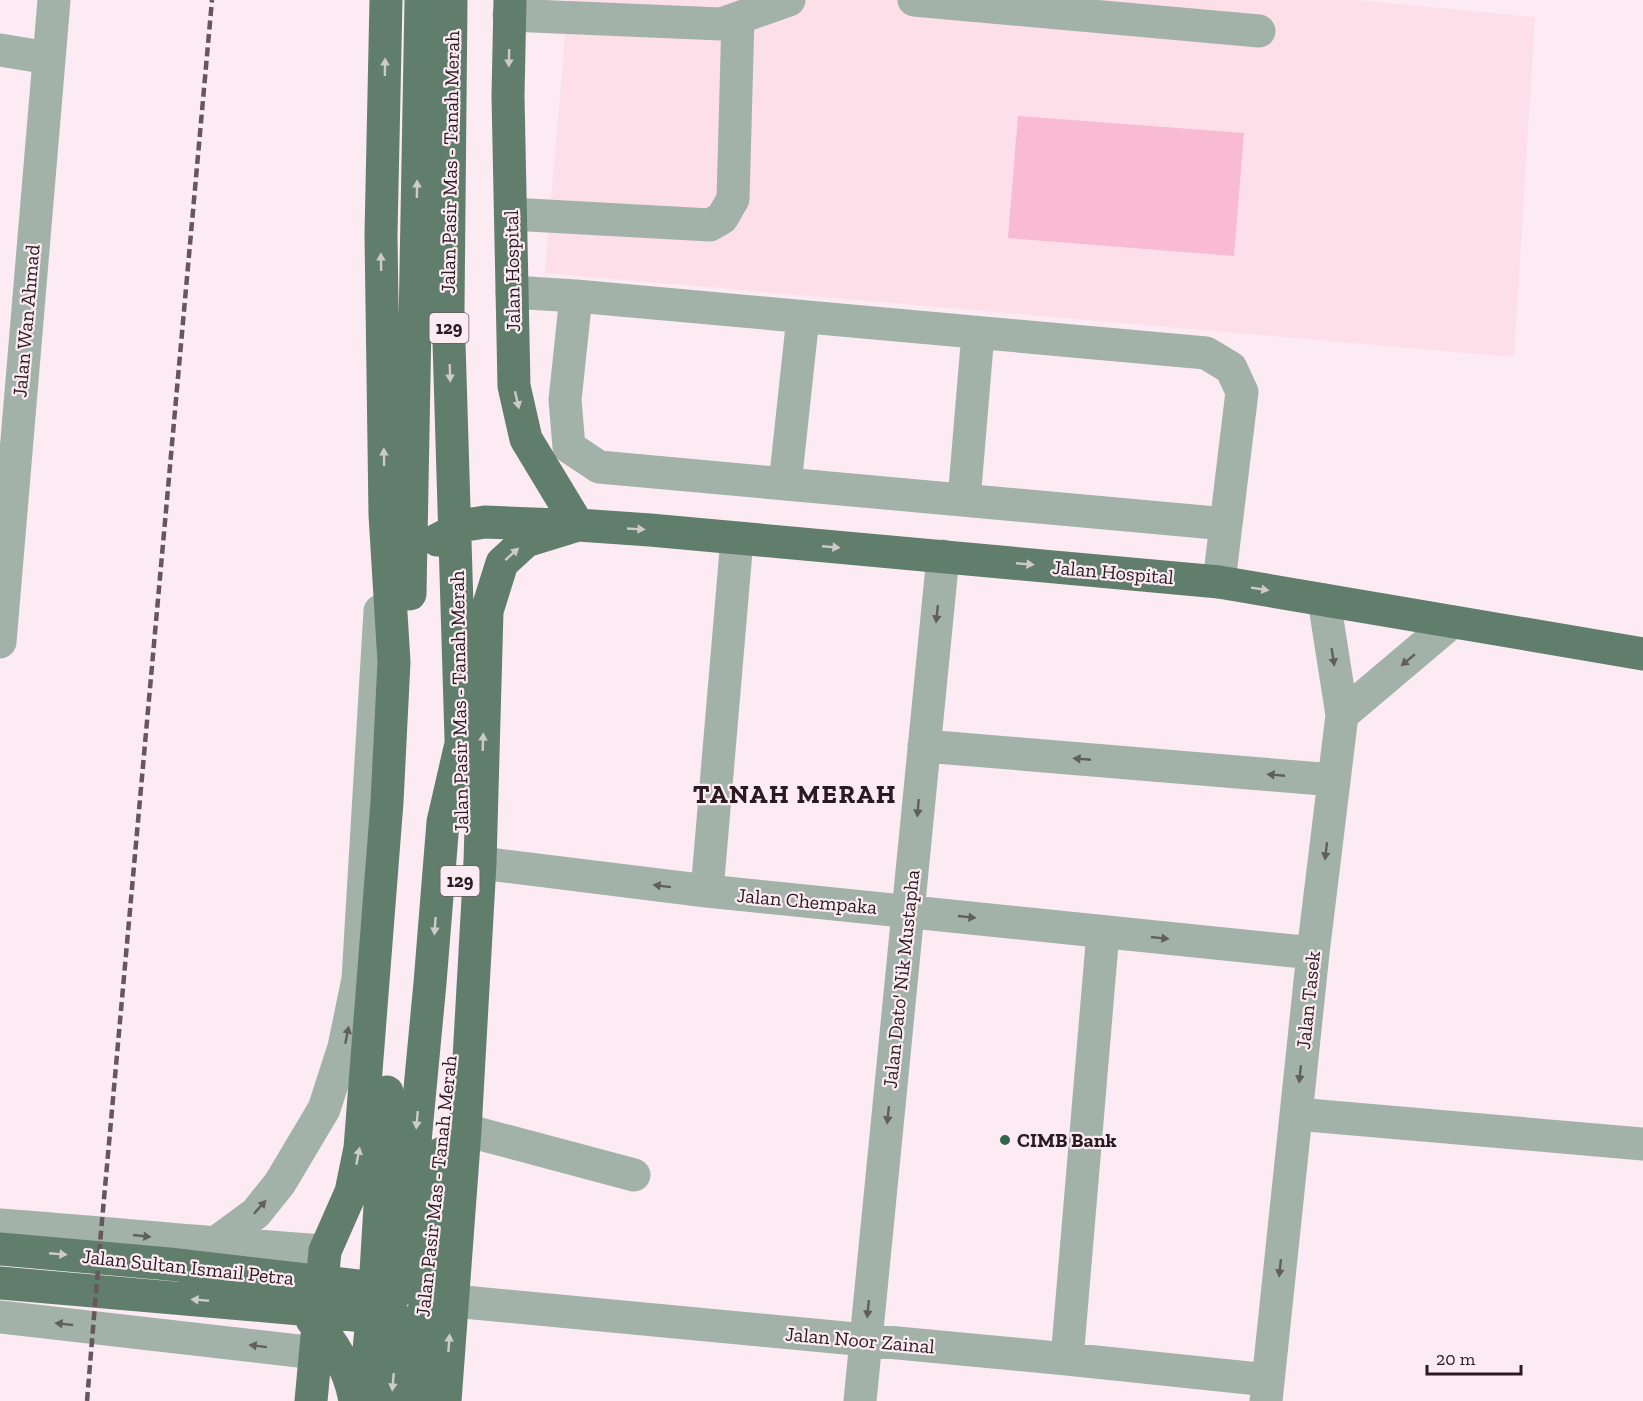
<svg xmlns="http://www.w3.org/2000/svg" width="1643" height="1401" viewBox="0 0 1643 1401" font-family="'Zilla Slab',serif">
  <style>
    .built { fill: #fddfea }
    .grass { fill: #f9bad3 }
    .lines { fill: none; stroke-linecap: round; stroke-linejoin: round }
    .minor { stroke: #a3b2a9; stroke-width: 33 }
    .major { stroke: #617e6d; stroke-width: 33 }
    .rail { stroke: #66565d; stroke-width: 4.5; stroke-dasharray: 9 4.5; stroke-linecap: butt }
    .oneway { fill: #cecaca }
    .oneway2 { fill: #605f5e }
    .poi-dot { fill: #31654a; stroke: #fcebf2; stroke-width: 2 }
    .labels { text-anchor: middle; stroke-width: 4.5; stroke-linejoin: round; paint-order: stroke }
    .shield { fill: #fcebf2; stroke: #695960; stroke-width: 1.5 }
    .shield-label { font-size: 18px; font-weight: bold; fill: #2a1b21 }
    .street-label { font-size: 20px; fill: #2a1b21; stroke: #fcebf2 }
    .poi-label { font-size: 20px; font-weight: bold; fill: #2a1b21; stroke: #fcebf2; text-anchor: start }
    .district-label { font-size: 26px; font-weight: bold; letter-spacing: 1.5px; fill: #2a1b21; stroke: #fcebf2 }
  </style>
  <rect width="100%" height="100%" fill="#fcebf2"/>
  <!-- built -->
  <path class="built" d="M568,0H1355L1535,17L1514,357L545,273Z"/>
  <!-- grass -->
  <path class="grass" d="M1018,116L1244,133L1234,256L1008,238Z"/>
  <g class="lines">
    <!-- minor -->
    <path class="minor" d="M914,0L1259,31
      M509,15L721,24L789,0
      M0,50L49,58
      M511,214L710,225L722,218L733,199L738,18
      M512,292L576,296L1206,353L1231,368L1242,392L1219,582
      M576,296L565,400L569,447L599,467L1226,524
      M785,484L803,317
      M964,500L978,333
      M0,642L54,0
      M1342,715L1452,622
      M924,746L1334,780
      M480,863L707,891L1313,953
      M707,891L737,539
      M1296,1114L1643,1144
      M465,1130L634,1175
      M0,1225C109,1233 217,1244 325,1251
      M214,1244L256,1213L280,1183L324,1109L344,1047L358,979L380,611
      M453,1301L1067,1359L1268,1380
      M0,1317L316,1353
      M1067,1359L1103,932
      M860,1401L943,556
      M1266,1401L1313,953L1342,715L1324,600"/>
    <!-- major -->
    <path class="major" d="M451,0L448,309L462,772
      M510,0L508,96L514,386L526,439L578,525
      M437,540L466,525L485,522L558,525
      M410,594L421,0
      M0,1249L169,1264L375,1288
      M0,1283L300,1309L372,1317C385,1306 397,1296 402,1279L430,983L443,822L460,748
      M375,1288L392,1312L396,1322L391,1401
      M312,1320C334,1342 350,1371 355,1401
      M311,1401L325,1251L351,1192L360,1148L387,802L394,662L385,515L381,234L386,0
      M364,1401L375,1288L387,1092
      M414,1401L442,1153
      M445,1401L465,1130L480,863L487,611L502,563L526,541L578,525L650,530L1219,582L1643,654"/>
    <!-- rail -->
    <path class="rail" d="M87,1401L101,1232L212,0"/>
  </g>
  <!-- one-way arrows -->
  <defs><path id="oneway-solid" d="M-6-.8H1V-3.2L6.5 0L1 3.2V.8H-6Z" transform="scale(1.5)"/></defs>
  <g class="oneway">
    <use href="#oneway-solid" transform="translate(509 58) rotate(91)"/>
    <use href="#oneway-solid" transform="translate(385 67) rotate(-89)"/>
    <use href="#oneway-solid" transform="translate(417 189) rotate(-89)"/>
    <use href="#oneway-solid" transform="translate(381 262) rotate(-91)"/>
    <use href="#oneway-solid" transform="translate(450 373) rotate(88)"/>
    <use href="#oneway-solid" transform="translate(517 400) rotate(77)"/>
    <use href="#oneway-solid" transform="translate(384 457) rotate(-91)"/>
    <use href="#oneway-solid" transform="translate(636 529) rotate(3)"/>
    <use href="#oneway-solid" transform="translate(831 547) rotate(5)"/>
    <use href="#oneway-solid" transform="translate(512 554) rotate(-42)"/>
    <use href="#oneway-solid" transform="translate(1025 564) rotate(5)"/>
    <use href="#oneway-solid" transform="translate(1260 589) rotate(9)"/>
    <use href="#oneway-solid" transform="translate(483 742) rotate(-88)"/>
    <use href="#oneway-solid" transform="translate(435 926) rotate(94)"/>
    <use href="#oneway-solid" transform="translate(417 1120) rotate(95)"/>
    <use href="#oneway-solid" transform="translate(358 1156) rotate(-79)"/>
    <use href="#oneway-solid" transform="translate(58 1254) rotate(5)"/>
    <use href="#oneway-solid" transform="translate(200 1300) rotate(-175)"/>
    <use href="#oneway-solid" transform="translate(449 1343) rotate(-86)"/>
    <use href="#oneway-solid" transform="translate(393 1382) rotate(95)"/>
  </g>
  <g class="oneway2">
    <use href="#oneway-solid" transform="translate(937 614) rotate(96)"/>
    <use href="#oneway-solid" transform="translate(1333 657) rotate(81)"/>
    <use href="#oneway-solid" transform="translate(1408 660) rotate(140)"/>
    <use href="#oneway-solid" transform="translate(1082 759) rotate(-175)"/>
    <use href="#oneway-solid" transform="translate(1276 775) rotate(-175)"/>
    <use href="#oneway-solid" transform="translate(918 808) rotate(95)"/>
    <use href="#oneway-solid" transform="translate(1326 851) rotate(97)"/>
    <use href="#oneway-solid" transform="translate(662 886) rotate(-173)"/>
    <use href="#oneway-solid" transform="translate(967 917) rotate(6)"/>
    <use href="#oneway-solid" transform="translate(1160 938) rotate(6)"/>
    <use href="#oneway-solid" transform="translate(347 1035) rotate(-79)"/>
    <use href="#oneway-solid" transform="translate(1300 1074) rotate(96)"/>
    <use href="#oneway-solid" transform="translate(888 1115) rotate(96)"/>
    <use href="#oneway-solid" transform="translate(260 1207) rotate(-48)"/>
    <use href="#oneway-solid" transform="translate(142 1236) rotate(6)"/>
    <use href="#oneway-solid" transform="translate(1280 1268) rotate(96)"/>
    <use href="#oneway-solid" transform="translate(868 1309) rotate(96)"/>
    <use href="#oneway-solid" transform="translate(64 1324) rotate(-174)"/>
    <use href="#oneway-solid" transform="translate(258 1346) rotate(-173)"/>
  </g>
  <!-- markers -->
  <circle class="poi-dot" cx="1005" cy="1140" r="6"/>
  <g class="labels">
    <!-- shield labels -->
    <g class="shield">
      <rect x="429.5" y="313" width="39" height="30" rx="4.5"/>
      <rect x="440.5" y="866" width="39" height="30" rx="4.5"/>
    </g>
    <g class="shield-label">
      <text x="449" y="334">129</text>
      <text x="460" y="887">129</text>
    </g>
    <!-- street labels -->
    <g class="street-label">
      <text transform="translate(450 162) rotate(-89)" y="7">Jalan Pasir Mas - Tanah Merah</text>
      <text transform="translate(512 271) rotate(-91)" y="7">Jalan Hospital</text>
      <text transform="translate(26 321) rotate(-85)" y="7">Jalan Wan Ahmad</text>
      <text transform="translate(1113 572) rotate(5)" y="7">Jalan Hospital</text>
      <text transform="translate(459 702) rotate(-91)" y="7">Jalan Pasir Mas - Tanah Merah</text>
      <text transform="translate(807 901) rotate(5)" y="7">Jalan Chempaka</text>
      <text transform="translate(901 979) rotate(-84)" y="7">Jalan Dato' Nik Mustapha</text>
      <text transform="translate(1308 1000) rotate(-84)" y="7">Jalan Tasek</text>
      <text transform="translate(436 1186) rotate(-84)" y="7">Jalan Pasir Mas - Tanah Merah</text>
      <text transform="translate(188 1267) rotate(6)" y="7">Jalan Sultan Ismail Petra</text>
      <text transform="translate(860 1340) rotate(5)" y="7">Jalan Noor Zainal</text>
    </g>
    <!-- poi labels -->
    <g class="poi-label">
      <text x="1017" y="1147">CIMB Bank</text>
    </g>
    <!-- district labels -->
    <g class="district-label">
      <text x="795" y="803">TANAH MERAH</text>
    </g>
  </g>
  <!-- scale -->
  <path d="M1427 1365v9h94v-9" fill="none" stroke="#2a1b21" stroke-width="3"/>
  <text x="1436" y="1365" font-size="18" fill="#2a1b21" stroke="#fcebf2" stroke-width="4.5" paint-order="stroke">20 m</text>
</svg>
